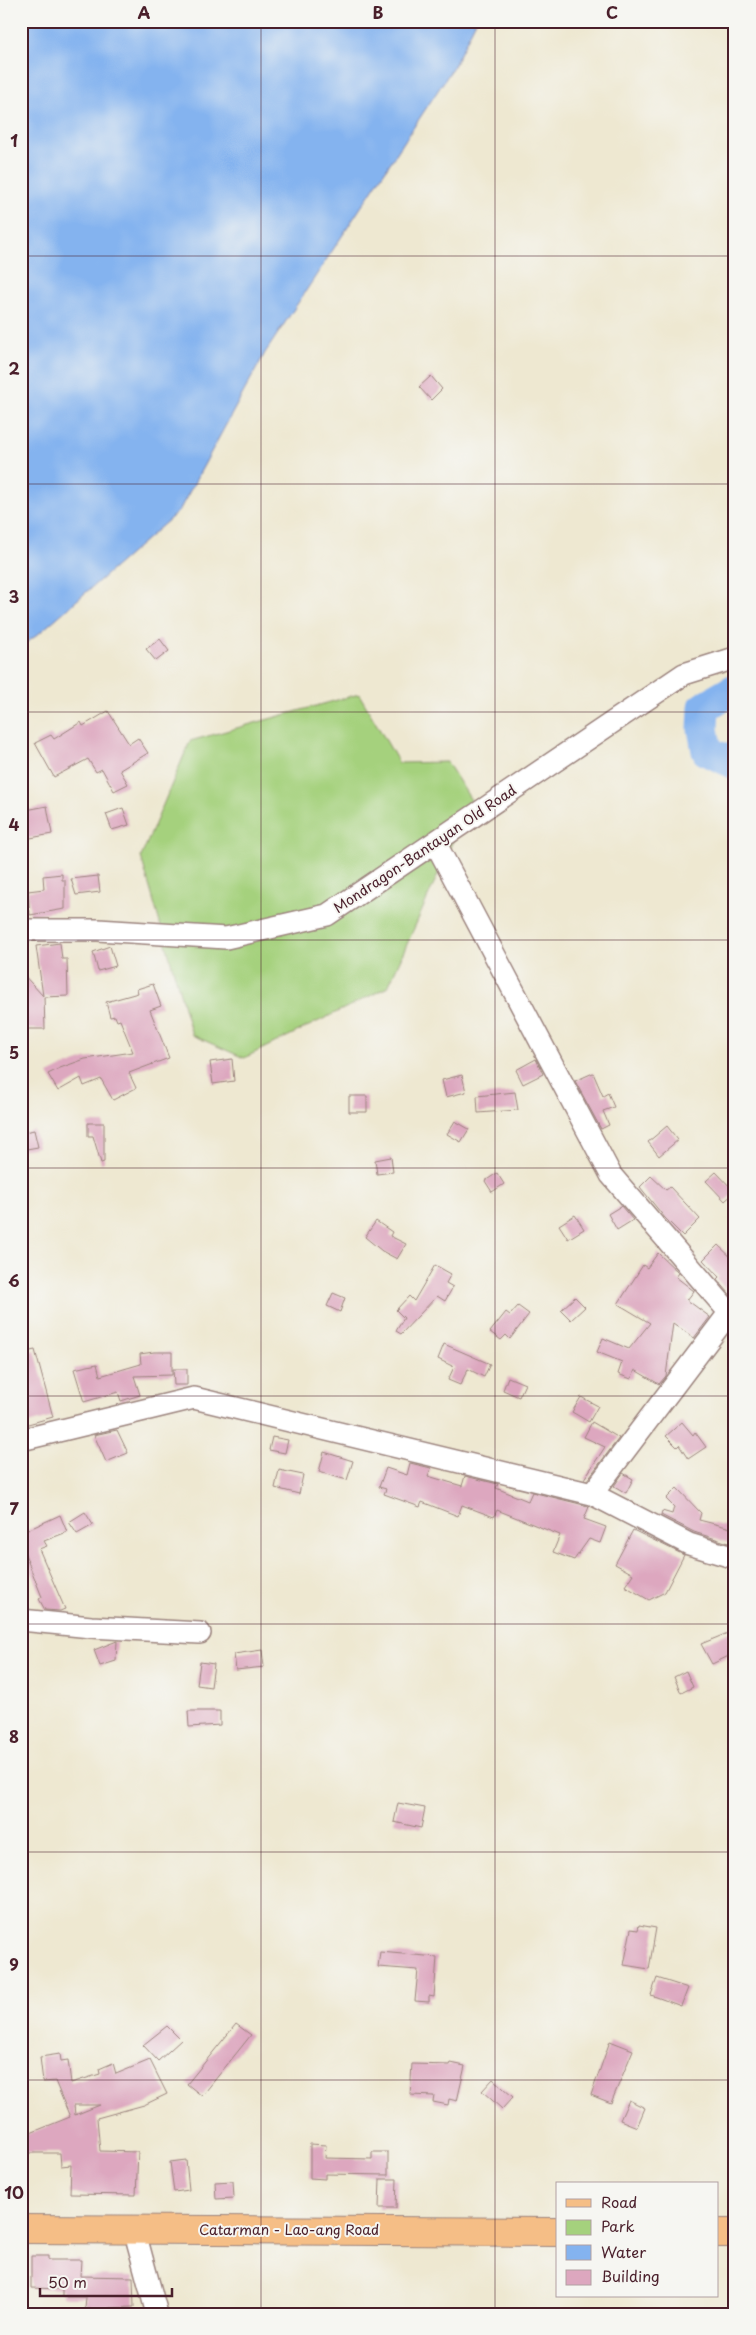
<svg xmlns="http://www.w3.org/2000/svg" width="756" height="2335" viewBox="0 0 756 2335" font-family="'Playpen Sans',sans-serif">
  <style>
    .green { fill: #a5d17d; stroke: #787854 }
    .water { fill: #84b3ef; stroke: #67698d }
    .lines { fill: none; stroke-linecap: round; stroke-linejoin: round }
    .river { stroke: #84b3ef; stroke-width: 31 }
    .building { fill: #dda7bf; fill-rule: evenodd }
    .minor-casing { stroke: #9c847e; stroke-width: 24 }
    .major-casing { stroke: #9c847e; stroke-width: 30 }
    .minor { stroke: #fff; stroke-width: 21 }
    .major { stroke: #f5be86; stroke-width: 28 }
    .grid { fill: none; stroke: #4a1f2b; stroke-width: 1; stroke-opacity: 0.55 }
    .labels { text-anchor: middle; stroke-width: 4; stroke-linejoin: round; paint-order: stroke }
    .street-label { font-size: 14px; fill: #4a1f2b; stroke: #f6f6f2 }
    .neatline { fill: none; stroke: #4a1f2b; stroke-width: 2 }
    .grid-label { font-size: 16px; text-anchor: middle; font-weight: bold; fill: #4a1f2b }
  </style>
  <rect width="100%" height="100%" fill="#f6f6f2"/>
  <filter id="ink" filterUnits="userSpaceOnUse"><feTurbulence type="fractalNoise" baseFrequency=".02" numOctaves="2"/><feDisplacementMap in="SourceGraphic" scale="10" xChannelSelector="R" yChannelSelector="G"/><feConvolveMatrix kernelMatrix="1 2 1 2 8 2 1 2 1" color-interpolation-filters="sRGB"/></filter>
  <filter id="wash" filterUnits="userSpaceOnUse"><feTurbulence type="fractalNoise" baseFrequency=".0096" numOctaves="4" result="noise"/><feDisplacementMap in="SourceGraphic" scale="20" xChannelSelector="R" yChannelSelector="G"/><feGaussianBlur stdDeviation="1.12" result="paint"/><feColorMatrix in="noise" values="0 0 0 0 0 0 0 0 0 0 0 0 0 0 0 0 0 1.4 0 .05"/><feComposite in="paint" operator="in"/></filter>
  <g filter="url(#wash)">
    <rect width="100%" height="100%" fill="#eee8d1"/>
    <!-- green -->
    <path class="green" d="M359,694L399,763L447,762L471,800L388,987L244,1058L192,1035L141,857L190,741Z"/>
    <!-- water -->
    <path class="water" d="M21,21H476L454,66L265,353L179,511L36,636L21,646Z"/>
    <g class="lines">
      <!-- river -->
      <path class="river" d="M735,689L704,707L703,729L707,751L735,764"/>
    </g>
    <g id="blocks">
      <!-- building -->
      <path class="building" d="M431,376L442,389L431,400L419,387Z
        M160,639L169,651L156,661L146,649Z
        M108,711L129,744L138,738L148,753L120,770L128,784L114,791L102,769L96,772L88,759L54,777L35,743L51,735L54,739L81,722L83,726Z
        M47,806L52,834L25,839L21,811Z
        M123,808L129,825L112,830L106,814Z
        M62,874V880H65V909L30,915L28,891L44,889L43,876Z
        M98,876L100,892L76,895L71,879Z
        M60,943L62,959H67L68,996L44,997L45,1029H21V972L43,996L36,946Z
        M110,946L116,966L98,971L93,952Z
        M153,984L161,1006L150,1010L169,1058L129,1073L136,1088L113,1100L101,1079L84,1086L81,1078L58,1091L48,1074L60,1068L85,1059L133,1052L120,1020L117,1021L115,1016L110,1017L106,1002L138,993L137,989Z
        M232,1059L234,1081L213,1084L210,1062Z
        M536,1059L543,1074L523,1084L516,1070Z
        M593,1073L603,1096L608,1093L614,1107L603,1111L609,1125L601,1129L575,1081Z
        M462,1075L466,1092L446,1097L442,1080Z
        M515,1092L518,1110L478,1113L477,1096Z
        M349,1096H367V1112H349Z
        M455,1121L469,1129L461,1142L447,1134Z
        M88,1123H104V1162L101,1163L93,1136H88Z
        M667,1126L678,1140L659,1156L648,1142Z
        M34,1130L38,1147L21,1150V1133Z
        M391,1157L393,1172L377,1174L375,1160Z
        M716,1172L735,1192L725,1201L706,1181Z
        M497,1173L504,1184L492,1192L485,1181Z
        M651,1176L666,1190L670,1187L700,1219L683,1236L665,1218L640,1187Z
        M621,1206L633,1220L617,1230L608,1214Z
        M575,1215L584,1229L568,1239L559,1225Z
        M376,1221L392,1232L390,1236L406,1244L397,1259L382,1251L365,1237Z
        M718,1245L735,1261V1300L717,1279L719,1277L703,1260Z
        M658,1253L679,1273L676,1277L694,1291L687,1300L710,1317L694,1338L673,1323L666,1376L659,1384L635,1370L631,1379L618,1374L622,1362L597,1352L603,1338L629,1349L650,1323L618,1304L643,1265L647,1268Z
        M435,1265L451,1274L446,1283L453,1287L445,1301L437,1296L401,1334L396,1331L404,1318L396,1310L409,1296L414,1301Z
        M333,1293L345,1298L340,1312L327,1306Z
        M575,1297L585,1307L571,1320L561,1310Z
        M518,1306L529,1314L510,1339L506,1335L501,1340L490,1332L506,1312L510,1315Z
        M444,1344L490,1364L484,1377L468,1369L460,1385L448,1380L454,1367L438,1359Z
        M35,1350L53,1417L21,1426V1353Z
        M154,1352H172V1375L134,1376L140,1395L121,1401L118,1392L84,1402L74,1369L97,1364L100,1376L141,1364L140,1354Z
        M173,1369H187V1385H174Z
        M508,1377L525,1384L519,1397L503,1390Z
        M581,1397L598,1406L589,1422L572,1412Z
        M592,1422L619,1438L587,1480L584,1479L605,1447L584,1437Z
        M682,1422L693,1435L695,1432L706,1447L688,1459L679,1445L677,1447L666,1436Z
        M117,1430L128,1453L106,1462L94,1435Z
        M272,1437L288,1440L285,1453L269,1450Z
        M324,1452L353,1461L347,1480L319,1472Z
        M410,1463L431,1468L428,1476L462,1486L465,1476L498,1484L496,1488L528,1501L532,1492L588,1506L589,1507L584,1519L606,1527L600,1543L589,1539L574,1560L553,1552L560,1535L497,1510L494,1517L462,1505L458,1516L422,1502L420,1507L384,1494L386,1489L379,1487L386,1468L407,1475Z
        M279,1470L303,1475L299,1494L275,1488Z
        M623,1473L633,1479L626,1493L614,1486Z
        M677,1488L701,1513L699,1520L735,1529V1545L694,1532L661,1515L662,1511L672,1514L674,1507L666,1499Z
        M85,1512L93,1525L77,1534L69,1522Z
        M60,1515L67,1532L44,1541L47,1546L39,1549L65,1609L60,1611L45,1610L39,1599L42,1597L21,1544V1533Z
        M633,1530L684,1555L665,1592L649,1600L625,1586L633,1574L615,1564Z
        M735,1630V1653L712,1664L701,1644Z
        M117,1641L116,1661L100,1666L94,1650Z
        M262,1650L264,1667L236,1670L234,1654Z
        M200,1662L214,1664L211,1687L197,1685Z
        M686,1671L693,1687L681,1693L674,1677Z
        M188,1711H220V1725L189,1727Z
        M398,1803L425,1808L421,1828L394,1822Z
        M639,1925L656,1928L649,1969L624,1965L631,1929L638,1930Z
        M380,1952L437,1957L434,1997L429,1996V2002L415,2001L418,1970L378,1967Z
        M657,1978L688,1988L681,2006L651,1995Z
        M236,2024L251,2035L202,2096L187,2084Z
        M167,2026L181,2040L158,2061L143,2045Z
        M610,2041L633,2050L611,2103L591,2095Z
        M60,2054L61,2061L68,2060L71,2083L100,2074L99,2069L113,2063L116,2074L150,2060L167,2094L144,2105L97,2118L100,2151L138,2152L136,2195L70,2194L71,2165L61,2166L60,2153H23V2136L70,2117L55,2081L43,2082L40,2057ZM74,2105H100L75,2115Z
        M451,2063L465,2066L457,2101L449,2099L448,2105L433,2102L434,2096L410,2095L412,2064L450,2065Z
        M493,2079L513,2097L502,2109L482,2091Z
        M629,2100L645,2108L637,2127L620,2120Z
        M310,2144L326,2145L325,2158L372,2159V2152H388V2175L325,2174V2179L310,2178Z
        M186,2160L189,2190L174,2192L170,2162Z
        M380,2179H397L396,2208H379Z
        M233,2181L234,2198L216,2199L215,2182Z
        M31,2256H48V2260H81L80,2276L133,2277L134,2307L109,2308V2310L85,2309L86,2297H62V2289L31,2288Z"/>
    </g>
  </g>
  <g filter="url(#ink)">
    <use href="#blocks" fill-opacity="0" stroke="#9c847e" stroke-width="1"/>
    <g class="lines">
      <defs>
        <path id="minor" d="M436,844L611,1175L735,1319
          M21,930H98L226,938L327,915L684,674L735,658
          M21,1440L194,1398L592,1494L689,1544L735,1558
          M592,1494L729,1313
          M21,1620L91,1627L200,1633
          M134,2229L157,2314"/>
        <path id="major" d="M21,2229L557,2232
          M717,2233H735"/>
      </defs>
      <!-- minor casing -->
      <use href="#minor" class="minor-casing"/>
      <!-- major casing -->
      <use href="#major" class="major-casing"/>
      <!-- minor -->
      <use href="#minor" class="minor"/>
      <!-- major -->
      <use href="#major" class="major"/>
    </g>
  </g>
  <!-- grid -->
  <path class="grid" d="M261,21V2314M495,21V2314M21,256H735M21,484H735M21,712H735M21,940H735M21,1168H735M21,1396H735M21,1624H735M21,1852H735M21,2080H735"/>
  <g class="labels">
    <!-- street labels -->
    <g class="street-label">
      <text transform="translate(425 849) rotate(-34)" y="5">Mondragon-Bantayan Old Road</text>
      <text x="289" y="2235">Catarman - Lao-ang Road</text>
    </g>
  </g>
  <!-- margin -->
  <rect width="756" height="2335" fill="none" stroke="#f6f6f2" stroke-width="55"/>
  <!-- legend -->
  <rect x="556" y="2182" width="162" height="115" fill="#f6f6f2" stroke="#b1a0a2"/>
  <rect x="566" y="2199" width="25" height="8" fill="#f5be86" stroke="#b1a0a2"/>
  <text x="601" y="2208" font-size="15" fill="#4a1f2b">Road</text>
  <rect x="566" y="2220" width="25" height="15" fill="#a5d17d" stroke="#b1a0a2"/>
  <text x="601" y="2232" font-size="15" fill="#4a1f2b">Park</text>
  <rect x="566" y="2245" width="25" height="15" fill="#84b3ef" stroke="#b1a0a2"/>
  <text x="601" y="2258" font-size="15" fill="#4a1f2b">Water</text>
  <rect x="566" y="2270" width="25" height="15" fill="#dda7bf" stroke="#b1a0a2"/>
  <text x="601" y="2282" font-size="15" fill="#4a1f2b">Building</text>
  <!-- scale -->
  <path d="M40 2288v8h132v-8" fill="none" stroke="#4a1f2b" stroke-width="2.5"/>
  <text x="48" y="2288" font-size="15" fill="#4a1f2b" stroke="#f6f6f2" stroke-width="4" paint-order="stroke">50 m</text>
  <rect x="28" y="28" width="700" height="2280" class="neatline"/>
  <g class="grid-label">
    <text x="144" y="19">A</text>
    <text x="378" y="19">B</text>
    <text x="612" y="19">C</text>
    <text x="14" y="147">1</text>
    <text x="14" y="375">2</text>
    <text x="14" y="603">3</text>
    <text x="14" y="831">4</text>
    <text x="14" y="1059">5</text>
    <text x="14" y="1287">6</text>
    <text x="14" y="1515">7</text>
    <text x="14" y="1743">8</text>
    <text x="14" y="1971">9</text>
    <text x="14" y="2199">10</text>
  </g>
</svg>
